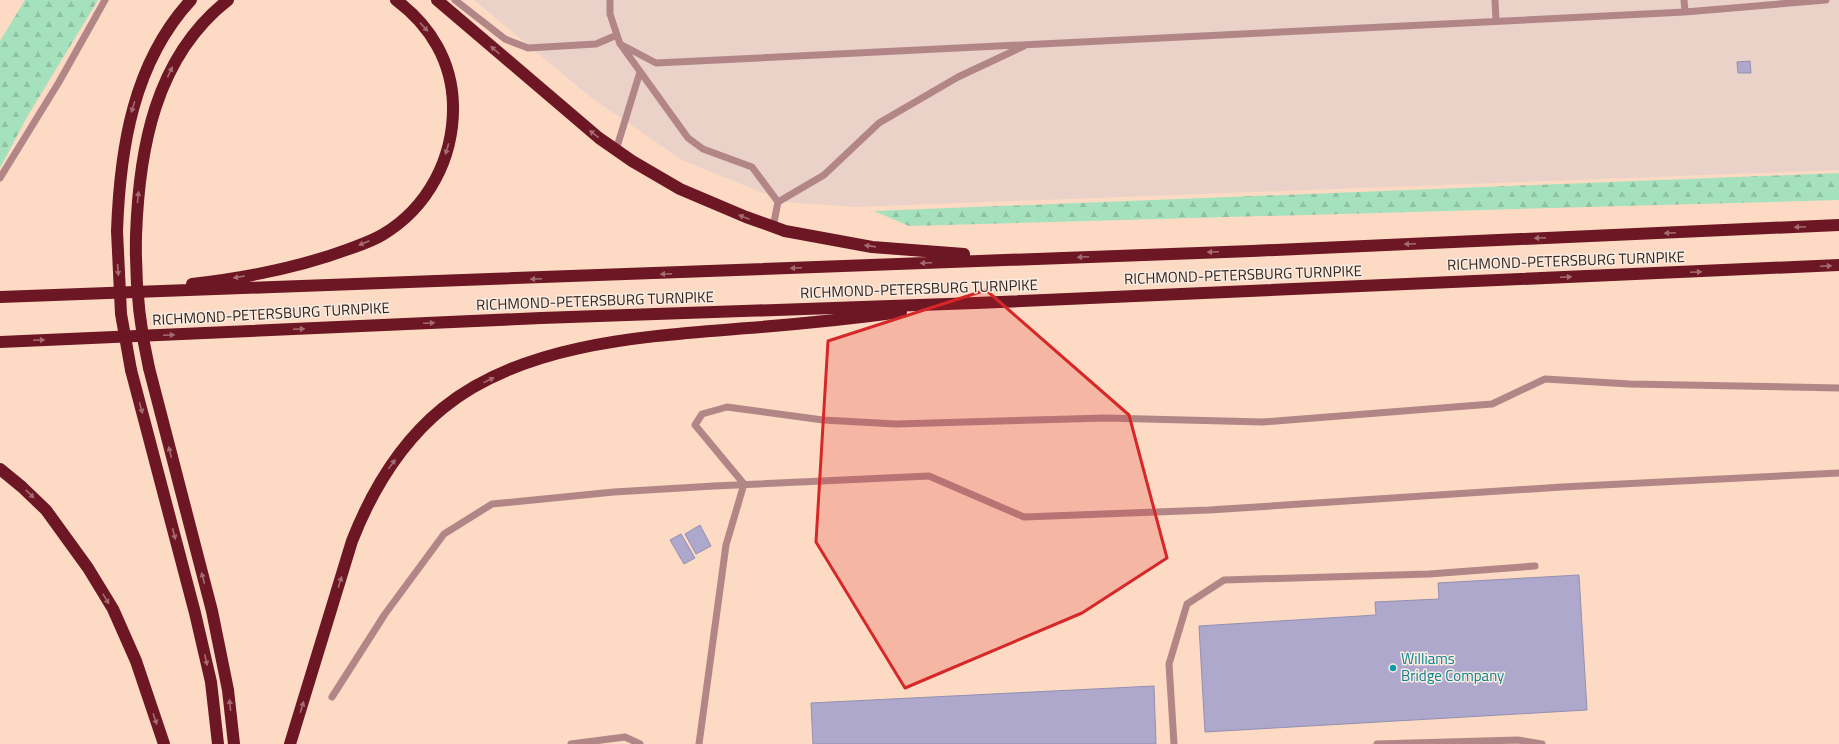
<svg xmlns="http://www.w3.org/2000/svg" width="1839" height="744" viewBox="0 0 1839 744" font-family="'Titillium Web',sans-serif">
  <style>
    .industrial { fill: #ead2c9 }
    .forest { fill: url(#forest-firs) }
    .building { fill: #aea9cc; stroke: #948fb1 }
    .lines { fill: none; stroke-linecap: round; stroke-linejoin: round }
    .lane { stroke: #b28687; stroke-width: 7 }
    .highway { stroke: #6d1624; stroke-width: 12 }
    .highway-bridge { stroke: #6d1624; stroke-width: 12 }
    .oneway { fill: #a56c70 }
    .marked { fill: #d62828; fill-opacity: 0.2; stroke: #d62828; stroke-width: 3; stroke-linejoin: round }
    .culture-dot { fill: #0f9aa8; stroke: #faece3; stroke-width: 1.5 }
    .labels { text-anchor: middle; stroke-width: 3; stroke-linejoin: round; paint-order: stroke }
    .street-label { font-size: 15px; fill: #31241c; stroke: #faece3 }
    .culture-label { font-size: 15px; fill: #0d838f; stroke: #faece3; text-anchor: start }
  </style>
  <defs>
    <pattern id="forest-firs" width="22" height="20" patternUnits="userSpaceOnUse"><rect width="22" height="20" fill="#a6e1be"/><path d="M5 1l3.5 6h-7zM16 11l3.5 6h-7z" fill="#8fc1a3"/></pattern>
  </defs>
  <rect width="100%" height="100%" fill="#fddac3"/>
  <!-- industrial -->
  <path class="industrial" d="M474,0H1839V170L855,207L785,202L682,160L589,96Z"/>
  <!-- forest -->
  <path class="forest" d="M25,0H98L27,117L0,168V41Z
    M1839,173V200L909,226L874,211Z"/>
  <!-- building -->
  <path class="building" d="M1750,61L1751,73H1738L1737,62Z
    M700,525L711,546L696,554L685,534Z
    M681,534L695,558L684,564L670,540Z
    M1579,575L1587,710L1205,732L1199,626L1376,615L1375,602L1439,599L1438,583Z
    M1154,686L1156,744H813L811,703Z"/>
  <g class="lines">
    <!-- lane -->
    <path class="lane" d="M455,0L505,39L528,48L596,44L617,35
      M610,0V14L620,44L656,63L1685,12L1826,0
      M1495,0L1496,20
      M1684,0L1685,12
      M621,45L688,138L703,149L752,167L778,202L773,227
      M616,150L640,72
      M0,178L59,82L105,0
      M778,202L824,175L879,123L958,77L1024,46
      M332,697L385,614L444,534L492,504L614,492L714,486L929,476L1024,517L1209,510L1562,487L1839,473
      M571,744L625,737L640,744
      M699,744L726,545L744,484L695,425L702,414L727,407L823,420L896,424L1106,418L1263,422L1492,404L1545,379L1630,384L1839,388
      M1174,744L1169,664L1187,604L1224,580L1429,574L1535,566
      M1377,744L1518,740L1542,744"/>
    <!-- highway -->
    <path class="highway" d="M437,0L599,138L632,161L680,189L746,217L785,231L872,247L964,254
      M117,231C120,148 133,63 191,0
      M136,236C139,149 155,57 228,0
      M192,284C245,278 298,268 349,249C360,245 372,241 382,235C428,208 454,158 453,105C452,62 431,26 396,0
      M0,297L1252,251L1839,225
      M0,342L541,318L976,303L1839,265
      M149,368L212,611L228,690L234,744
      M131,370L195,613L211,682L218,744
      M0,469L22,487L46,510L88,568L113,609L136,661L164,744
      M290,744L352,541C372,490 400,443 443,408C524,342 649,336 748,328C799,324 850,319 901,312"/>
    <!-- highway-bridge -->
    <path class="highway-bridge" d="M117,231L121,314L131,370
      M136,236C135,281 139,324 149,368"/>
  </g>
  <!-- one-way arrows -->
  <defs><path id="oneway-solid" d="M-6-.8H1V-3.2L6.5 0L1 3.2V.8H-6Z"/></defs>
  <g class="oneway">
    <use href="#oneway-solid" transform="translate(424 27) rotate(47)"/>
    <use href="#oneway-solid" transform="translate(495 50) rotate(-139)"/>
    <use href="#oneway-solid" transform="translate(170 72) rotate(-65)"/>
    <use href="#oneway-solid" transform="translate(133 107) rotate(107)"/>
    <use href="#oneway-solid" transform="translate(594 134) rotate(-142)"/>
    <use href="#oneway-solid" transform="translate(447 149) rotate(107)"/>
    <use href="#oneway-solid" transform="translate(138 197) rotate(-84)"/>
    <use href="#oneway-solid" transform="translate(744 217) rotate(-159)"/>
    <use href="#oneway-solid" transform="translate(1800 227) rotate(178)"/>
    <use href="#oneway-solid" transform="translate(1670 233) rotate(177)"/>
    <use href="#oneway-solid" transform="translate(1540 238) rotate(177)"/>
    <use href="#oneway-solid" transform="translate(364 243) rotate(157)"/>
    <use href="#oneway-solid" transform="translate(1410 244) rotate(177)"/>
    <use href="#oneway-solid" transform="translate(870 246) rotate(-172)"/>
    <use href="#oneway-solid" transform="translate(1213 252) rotate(178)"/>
    <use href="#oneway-solid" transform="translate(1083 257) rotate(178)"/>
    <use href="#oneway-solid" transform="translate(926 263) rotate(178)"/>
    <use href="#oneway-solid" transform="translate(1826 266) rotate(-3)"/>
    <use href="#oneway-solid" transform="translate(796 268) rotate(178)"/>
    <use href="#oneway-solid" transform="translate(118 270) rotate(86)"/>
    <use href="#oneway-solid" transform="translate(1696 272) rotate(-3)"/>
    <use href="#oneway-solid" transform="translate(666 274) rotate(178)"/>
    <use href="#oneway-solid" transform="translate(239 277) rotate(171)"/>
    <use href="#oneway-solid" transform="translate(1566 277) rotate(-3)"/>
    <use href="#oneway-solid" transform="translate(536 279) rotate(178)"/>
    <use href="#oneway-solid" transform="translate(429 323) rotate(-3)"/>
    <use href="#oneway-solid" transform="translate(299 329) rotate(-3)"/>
    <use href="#oneway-solid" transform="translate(169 335) rotate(-3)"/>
    <use href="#oneway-solid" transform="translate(39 340) rotate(-3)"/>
    <use href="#oneway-solid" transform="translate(489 380) rotate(-26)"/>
    <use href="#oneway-solid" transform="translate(141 408) rotate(75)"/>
    <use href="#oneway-solid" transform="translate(170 452) rotate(-104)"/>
    <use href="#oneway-solid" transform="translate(392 464) rotate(-54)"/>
    <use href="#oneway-solid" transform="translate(30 494) rotate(44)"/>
    <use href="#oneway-solid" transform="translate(174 534) rotate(75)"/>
    <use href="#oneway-solid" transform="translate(203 578) rotate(-105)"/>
    <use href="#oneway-solid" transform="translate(340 582) rotate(-73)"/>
    <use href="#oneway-solid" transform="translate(106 599) rotate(59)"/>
    <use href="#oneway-solid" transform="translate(206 660) rotate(77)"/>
    <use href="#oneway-solid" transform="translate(230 705) rotate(-96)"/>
    <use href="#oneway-solid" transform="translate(302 707) rotate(-73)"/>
    <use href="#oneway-solid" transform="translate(155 719) rotate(71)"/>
  </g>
  <!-- marked area -->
  <path class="marked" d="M986,290L1129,415L1167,558L1082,613L905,688L816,542L828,341Z"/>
  <!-- markers -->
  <circle class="culture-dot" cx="1393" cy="668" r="4"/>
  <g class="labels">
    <!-- street labels -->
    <g class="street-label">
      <text transform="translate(1566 261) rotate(-2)" y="5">RICHMOND-PETERSBURG TURNPIKE</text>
      <text transform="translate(1243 275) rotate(-2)" y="5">RICHMOND-PETERSBURG TURNPIKE</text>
      <text transform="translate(919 289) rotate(-2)" y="5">RICHMOND-PETERSBURG TURNPIKE</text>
      <text transform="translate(595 301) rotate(-2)" y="5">RICHMOND-PETERSBURG TURNPIKE</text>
      <text transform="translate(271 314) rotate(-3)" y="5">RICHMOND-PETERSBURG TURNPIKE</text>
    </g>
    <!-- culture labels -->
    <g class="culture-label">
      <text x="1401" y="664">Williams<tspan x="1401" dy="17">Bridge Company</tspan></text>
    </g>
  </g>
</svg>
